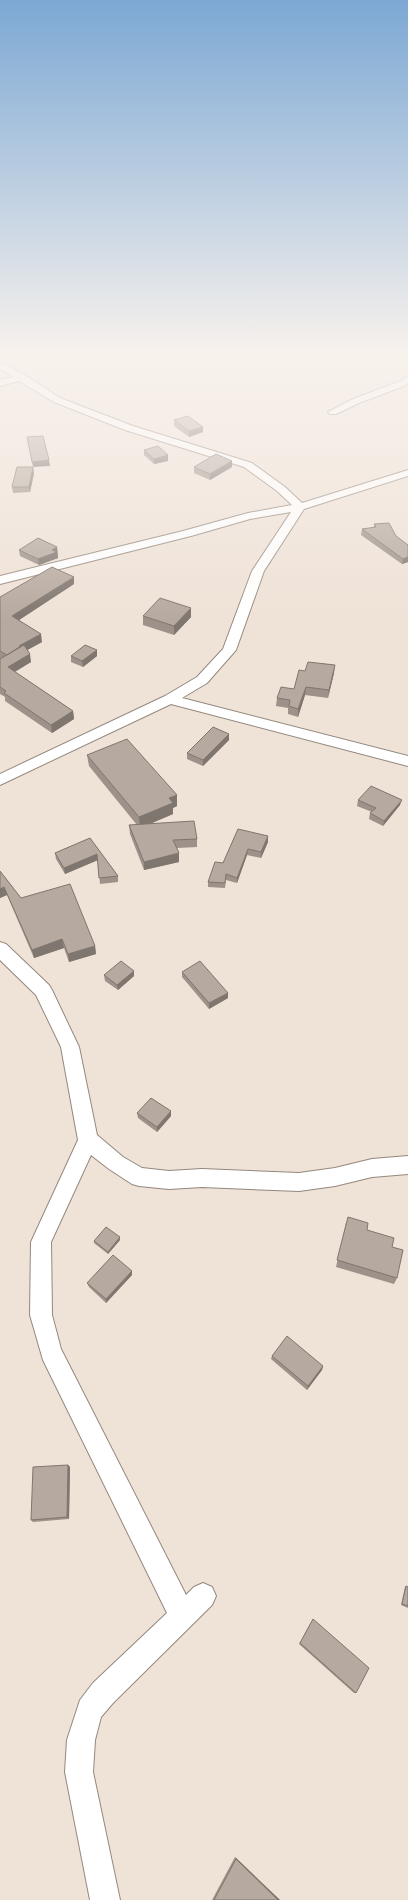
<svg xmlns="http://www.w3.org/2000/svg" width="408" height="1900" viewBox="0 0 408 1900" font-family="'PT Sans Narrow',sans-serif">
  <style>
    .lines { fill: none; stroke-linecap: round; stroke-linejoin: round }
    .minor-casing { stroke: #94887e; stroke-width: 2 }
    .minor { fill: #fff; fill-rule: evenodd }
    .wall { fill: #9d9189 }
    .shaded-wall { fill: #7f766f }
    .building { fill: #b6a99f; stroke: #7f766f }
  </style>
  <rect width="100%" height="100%" fill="#efe2d7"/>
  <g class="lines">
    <defs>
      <path id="minor" d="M0,362L25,375L60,398L133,426L252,463L285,487L302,503L408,470V476L304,509L264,571L236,650L207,683L182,698L408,756V766L171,704L0,785V774L165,696L197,677L223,649L252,571L291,512L250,519L191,536L0,584V576L183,531L248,513L292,505L277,491L244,467L125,430L54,402L19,381L0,386V380L13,377L0,369Z
        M408,376V383L404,386L359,403L336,414H330L328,412L353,399L398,382Z
        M0,942L6,944L49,985L52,990L79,1047L97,1135L123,1157L142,1168L169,1171L202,1169L299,1173L335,1168L372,1159L408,1156V1174L372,1177L335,1186L299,1191L202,1187L169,1189L139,1186L132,1184L109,1169L91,1155L51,1242L52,1315L61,1349L186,1595L194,1587L203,1583L212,1587L216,1596L212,1605L113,1703L101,1717L95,1740L93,1772L120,1900H90L65,1772L67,1740L80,1700L93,1683L167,1613L43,1360L30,1315L31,1242L78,1140L61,1047L36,995L0,960Z"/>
    </defs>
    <!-- minor casing -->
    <use href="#minor" class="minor-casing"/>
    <!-- minor -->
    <use href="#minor" class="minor"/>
  </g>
  <!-- wall -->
  <path class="wall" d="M174,420L203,432L189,437L174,426Z
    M144,450L168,461L154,464L144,455Z
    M232,461V467L210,480L194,473V467Z
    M34,473L30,492L13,493L12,487Z
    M374,524L396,536L408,545V562L402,564L361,535L362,529L374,528Z
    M57,547L58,558L39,565L20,556L19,550Z
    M74,584L19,620L42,642L27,650L31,662L15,672L73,711L74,719L52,733L5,701V697L0,694V659H1L0,658V597Z
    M191,608V617L174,635L143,625V616Z
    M97,650V656L83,667L71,662V656Z
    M334,673L328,698L305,695L298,717L288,714V708L276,706L277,698L294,689Z
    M229,734V740L203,766L187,759V753Z
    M87,755L177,806L173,808V814L150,824L197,839V847L177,848L179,853V862L144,870L130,834L129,825H137L89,766Z
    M358,800L400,805L383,826L369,819L370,813L372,812L357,806Z
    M238,829L268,842L261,858L247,855L237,883L226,880L225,888L208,887V882L223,863Z
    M90,838L118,876V882L100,884L98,860L65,874L56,859L55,853Z
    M0,871L21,898L95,946L96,954L69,962L64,948L34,958L7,895L0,898Z
    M134,971V976L118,990L105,981L104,975Z
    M182,972L228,993V998L209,1009L182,977Z
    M171,1111V1116L157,1132L138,1118L137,1113Z
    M346,1223L367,1230L397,1278L394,1284L336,1267Z
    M120,1240L108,1254L94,1243V1241Z
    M132,1271V1275L106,1303L89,1287L87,1283Z
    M272,1356L323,1366L322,1370L307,1390L271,1359Z
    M68,1465L70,1467L69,1519L33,1522L31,1520Z
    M406,1586L408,1587V1608L401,1605L405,1587Z
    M313,1619L356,1693H354L299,1644Z
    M235,1857L280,1900H212Z"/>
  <!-- shaded-wall -->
  <path class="shaded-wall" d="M203,427V432L189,437V431Z
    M168,455V461L154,464V459Z
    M49,460L50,466L33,467L32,462Z
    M232,461V467L210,480V474Z
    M33,467L34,473L30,492L29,487Z
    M57,547L58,558L39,565L38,559Z
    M408,557V562L402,564L403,559Z
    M74,577V584L13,624L12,616Z
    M191,608V617L174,635V626Z
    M41,634L42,642L22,653L19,646Z
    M97,650V656L83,667L82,661Z
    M30,654L31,662L9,675L8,667Z
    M335,665L334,673L328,698L329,690Z
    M306,687L305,695L298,717V709Z
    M73,711L74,719L52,733L51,725Z
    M229,734V740L203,766V760Z
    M177,795V806L173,808V814L140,828L139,817L169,798Z
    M402,800L400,805L383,826L384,821Z
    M268,836V842L261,858V852Z
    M248,849L247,855L237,883V878Z
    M179,853V862L144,870V862Z
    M97,854L98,860L65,874L64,868Z
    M4,887L7,895L0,898V889Z
    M62,939L64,948L34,958L32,950Z
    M95,946L96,954L69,962L68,954Z
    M134,971V976L118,990L117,985Z
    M228,993V998L209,1009V1003Z
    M171,1111V1116L157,1132V1127Z
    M120,1237V1240L108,1254V1252Z
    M132,1271V1275L106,1303V1299Z
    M323,1366L322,1370L307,1390L308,1386Z
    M68,1465L70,1467L69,1519L67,1517Z
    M235,1857L280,1900H278L236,1859Z"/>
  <!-- building -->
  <path class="building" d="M188,416L203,427L189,431L174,420Z
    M43,436L49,460L32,462L27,437Z
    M158,446L168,455L154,459L144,450Z
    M216,454L232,461L210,474L194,467Z
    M17,467H33L29,487H12Z
    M389,523L396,536L408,545V557L403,559L362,529L376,527L374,524Z
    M38,538L57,547L52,550L57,552L38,559L19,550Z
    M52,567L74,577L12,616L41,634L19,646H21L7,655L0,651V597Z
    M160,598L191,608L174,626L143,616Z
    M24,645L30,654L8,667L73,711L51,725L4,693L6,691L0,687V659Z
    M85,645L97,650L82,661L71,656Z
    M308,662L335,665L329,690L306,687L298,709L289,706L290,700L277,698L281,687L294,689L299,670L305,671Z
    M213,727L229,734L203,760L187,753Z
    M127,739L177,795L169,798L173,803L139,817L87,755Z
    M371,786L402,800L384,821L370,813L376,808L358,800Z
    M194,821L197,839L173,840L179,853L144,862L129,825Z
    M238,829L268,836L261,852L248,849L237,878L226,874L225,883L208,882L215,862L223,863Z
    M90,838L118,876L99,878L97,854L64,868L55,853Z
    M0,871L21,898L70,884L95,946L68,954L62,939L32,950L4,887L0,889Z
    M121,961L134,971L117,985L104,975Z
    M200,961L228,993L209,1003L182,972Z
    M151,1098L171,1111L157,1127L137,1113Z
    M348,1217L368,1223L367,1230L394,1238L392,1247L403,1250L397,1278L337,1260Z
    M106,1227L120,1237L108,1252L94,1241Z
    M113,1255L132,1271L106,1299L87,1283Z
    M287,1336L323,1366L308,1386L272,1356Z
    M68,1465L67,1517L31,1520L33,1467Z
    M406,1586L408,1587V1606L402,1604Z
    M313,1619L369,1668L356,1693L300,1643Z
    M236,1859L278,1900H214Z"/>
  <!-- sky -->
  <linearGradient id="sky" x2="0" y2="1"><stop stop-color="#7ca8d4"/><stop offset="0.57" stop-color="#f8f2ed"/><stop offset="1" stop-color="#f8f2ed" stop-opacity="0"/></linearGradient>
  <rect width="408" height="621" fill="url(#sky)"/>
</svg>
